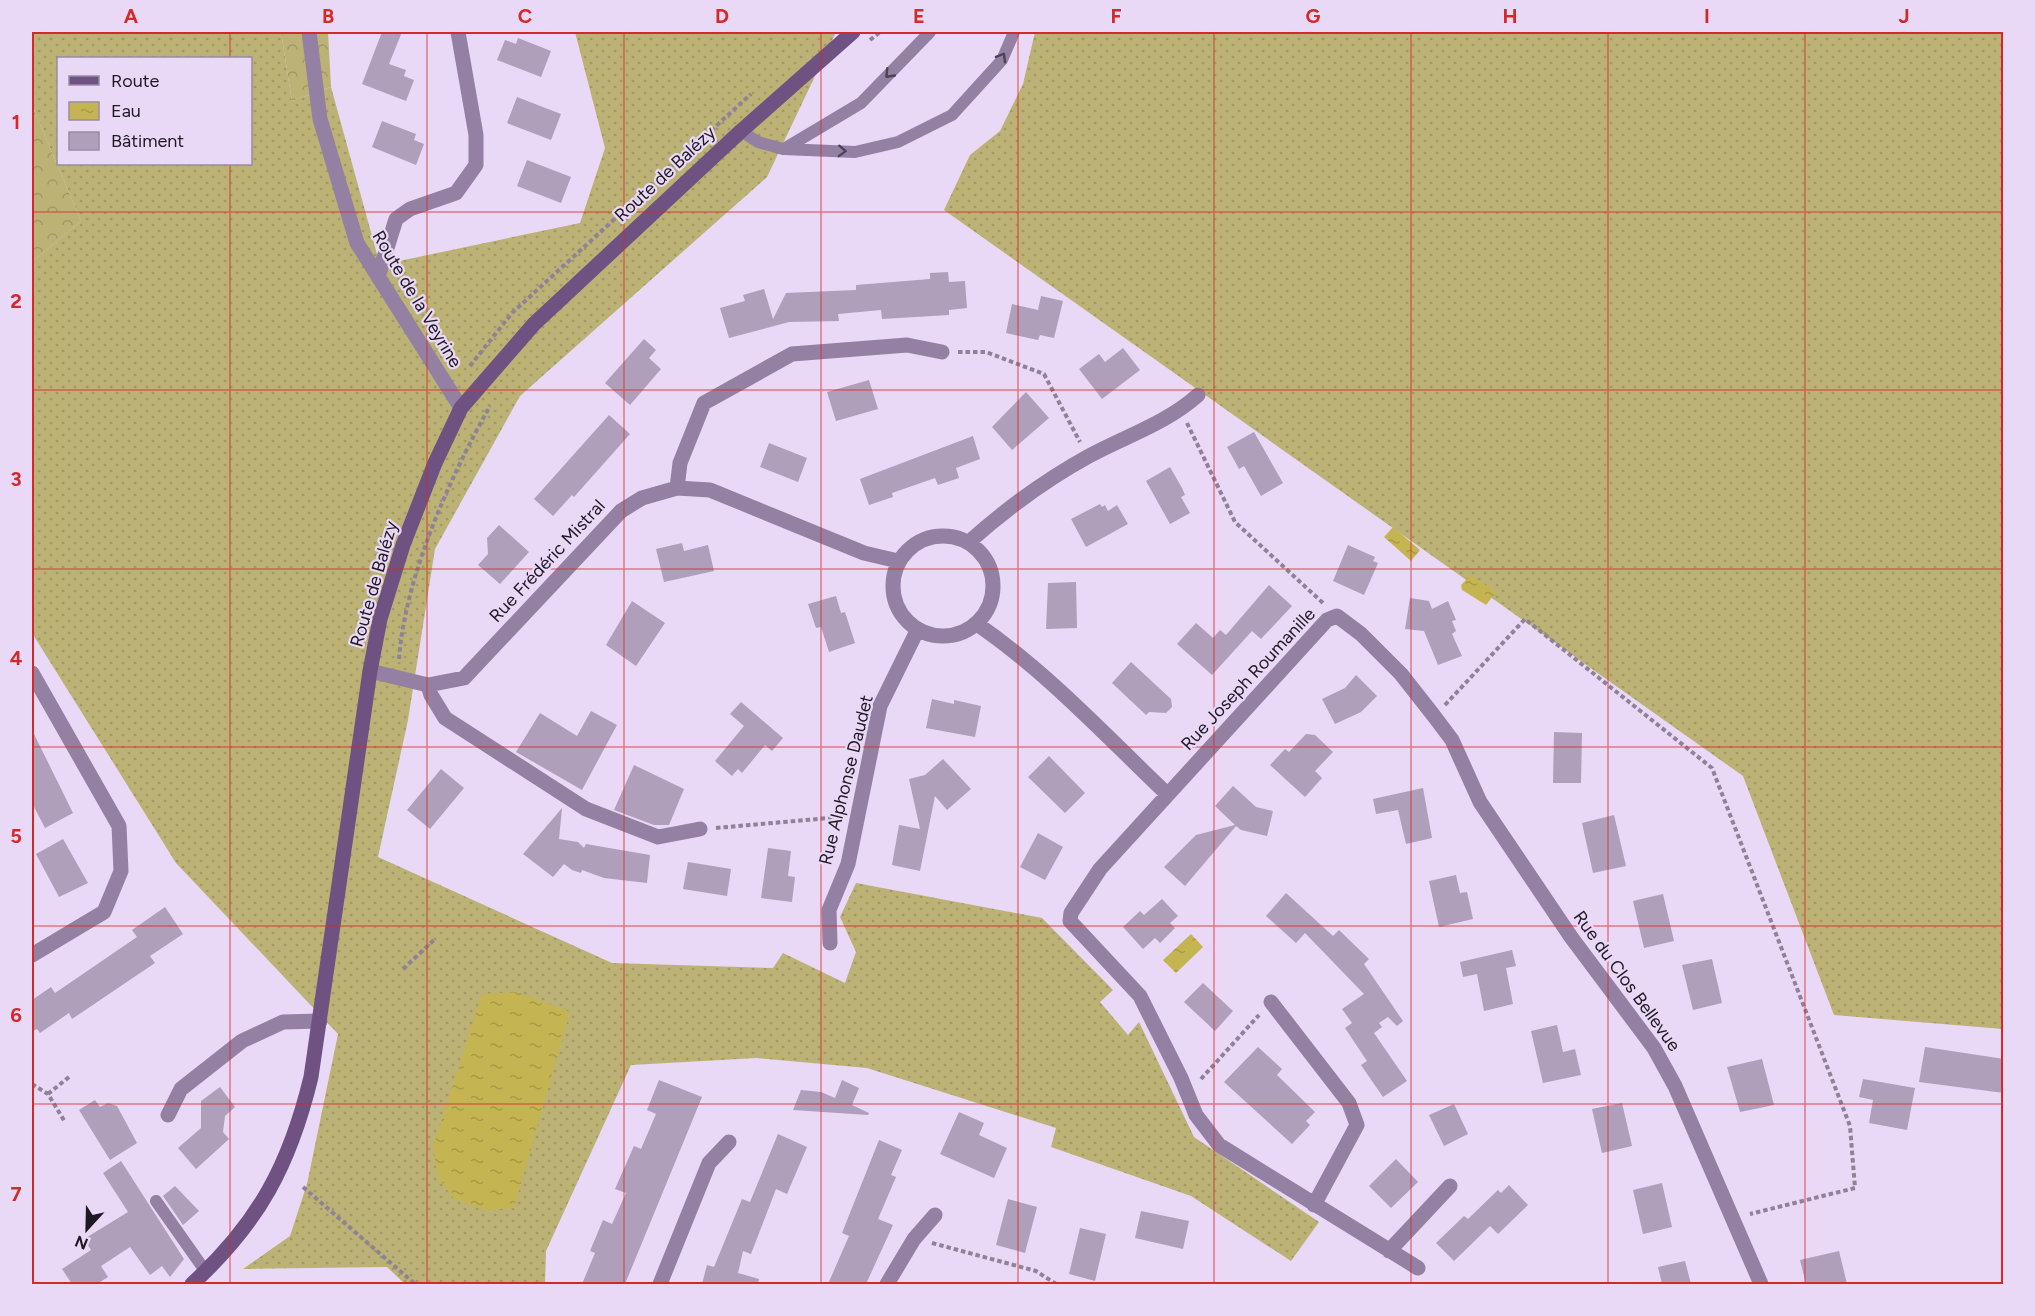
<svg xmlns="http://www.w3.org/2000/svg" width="2035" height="1316" viewBox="0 0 2035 1316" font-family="Figtree,sans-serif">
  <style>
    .grass { fill: url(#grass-dots); fill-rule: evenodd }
    .forest { fill: url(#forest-crowns) }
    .water { fill: url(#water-ripples) }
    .building { fill: #af9fbb }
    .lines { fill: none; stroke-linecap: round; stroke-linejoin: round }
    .path { stroke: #8e8297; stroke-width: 4; stroke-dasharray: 4.5 3; stroke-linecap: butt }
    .service { stroke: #9480a2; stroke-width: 12 }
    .minor { stroke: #9480a2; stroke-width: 15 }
    .secondary { stroke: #6f5282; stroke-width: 15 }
    .oneway { stroke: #4e4256 }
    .grid { fill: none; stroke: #d62828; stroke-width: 1.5; stroke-opacity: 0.55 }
    .labels { text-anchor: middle; stroke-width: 4.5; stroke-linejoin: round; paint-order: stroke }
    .street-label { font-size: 18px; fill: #1f1923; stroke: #e9d8f6 }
    .neatline { fill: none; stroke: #d62828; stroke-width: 2 }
    .grid-label { font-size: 20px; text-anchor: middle; font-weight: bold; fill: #d62828 }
  </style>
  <defs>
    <pattern id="grass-dots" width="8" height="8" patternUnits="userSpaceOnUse" patternTransform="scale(1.5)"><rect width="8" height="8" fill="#bcb275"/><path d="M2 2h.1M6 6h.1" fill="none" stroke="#a19865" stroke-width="1.8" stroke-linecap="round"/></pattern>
    <pattern id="forest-crowns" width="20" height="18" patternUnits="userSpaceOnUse" patternTransform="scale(1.5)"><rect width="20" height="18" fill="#bcb275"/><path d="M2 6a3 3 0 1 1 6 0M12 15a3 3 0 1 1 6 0" fill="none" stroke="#a19865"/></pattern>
    <pattern id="water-ripples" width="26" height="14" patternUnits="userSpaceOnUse" patternTransform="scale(1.5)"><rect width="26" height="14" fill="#c4b452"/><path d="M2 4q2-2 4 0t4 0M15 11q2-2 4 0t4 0" fill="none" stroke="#a89a47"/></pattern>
  </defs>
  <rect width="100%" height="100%" fill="#e9d8f6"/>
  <!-- grass -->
  <path class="grass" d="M32,32H281L292,101L331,87L380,265L580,223L605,148L575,32H836L767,177L520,396L435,549L408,720L378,857L612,963L773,968L783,953L845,983L856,952L840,917L856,883L1042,918L1113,990L1100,1002L1128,1035L1139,1022L1194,1137L1319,1222L1291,1261L1191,1196L1051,1147L1056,1128L867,1068L757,1058L631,1065L546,1251L545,1284H405L387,1267L243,1269L290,1236L307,1184L338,1034L176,863L32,633V262L81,221L32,105ZM58,58H250V164H58Z
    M1035,32H2003V1029L1834,1015L1743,776L944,210L970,155L1000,131L1023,84Z"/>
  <!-- forest -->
  <path class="forest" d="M281,32H328L331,87L292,101Z
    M32,105L81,221L32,262Z"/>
  <!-- water -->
  <path class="water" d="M1393,527L1420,550L1411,561L1384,537Z
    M1471,575L1496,592L1486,605L1462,590L1461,585Z
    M1191,934L1203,947L1176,973L1163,960Z
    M517,992L570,1012L514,1208L487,1210L454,1199L438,1177L433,1147L482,994Z"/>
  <!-- building -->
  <path class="building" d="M382,32H402L389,64L406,70L404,76L414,80L406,101L362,84Z
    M518,38L551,51L541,77L497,60L505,40L516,44Z
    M517,97L561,114L551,140L507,123Z
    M382,121L416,134L414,140L424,144L416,165L372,147Z
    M527,160L571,177L561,203L517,186Z
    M948,272L949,282L965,281L967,308L949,310V315L882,319L881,310L838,314L839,321L789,322L729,338L720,308L745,301L743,295L764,289L773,319L786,293L856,290V285L930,279V273Z
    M1041,296L1063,301L1054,338L1040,335L1038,340L1006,333L1012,304L1038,310Z
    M644,339L656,350L649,358L661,369L630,405L605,383Z
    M1123,348L1140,370L1102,399L1079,369L1099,354L1105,362Z
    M869,380L878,409L836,421L827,392Z
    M1026,392L1049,418L1012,450L992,427Z
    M609,415L630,434L574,497L572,495L553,516L534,499Z
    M1254,432L1283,483L1261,496L1244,466L1239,469L1227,447Z
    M973,436L980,459L956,468L959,478L938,485L935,478L892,493L893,497L869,505L860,479Z
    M769,443L807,458L798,482L760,467Z
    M1170,467L1182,488L1185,495L1181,497L1190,513L1170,524L1146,481Z
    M1100,504L1102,507L1105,505L1108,511L1117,505L1128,524L1086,547L1071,519Z
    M499,525L529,552L500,584L478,565L488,554L487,538Z
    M682,543L684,551L708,545L714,571L664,582L656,549Z
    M1348,545L1375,557L1373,561L1378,563L1364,595L1333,581Z
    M1076,582L1077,628L1046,629L1048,583Z
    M1269,585L1292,606L1261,639L1252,631L1212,675L1177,644L1196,623L1213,638L1220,630L1226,635Z
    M836,596L841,613L845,612L855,643L829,652L821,627L816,628L808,604Z
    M1410,598L1429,601L1432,609L1448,601L1456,620L1452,621L1456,631L1452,634L1462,656L1438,665L1424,631L1405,629Z
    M632,601L665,623L636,666L606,645Z
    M1131,662L1171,699L1172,707L1166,713L1149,712L1146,715L1112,683Z
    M1356,675L1377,696L1361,712L1335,724L1322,699L1345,688Z
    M932,699L954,704V700L981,706L975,737L926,728Z
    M741,702L783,738L772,751L765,745L742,773L738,769L732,776L715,761L744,726L730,714Z
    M591,711L617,725L582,790L516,752L540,713L577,736Z
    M32,730L73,813L45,828L32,803Z
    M1554,732L1582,733L1581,783H1553Z
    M1306,734L1315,735L1333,752L1315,771L1322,778L1305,797L1270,765L1285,749L1289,752Z
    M1049,756L1085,793L1065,813L1028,777Z
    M943,759L971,789L947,810L935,796L920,871L892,865L899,825L920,829L909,779L925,775Z
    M634,765L684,789L669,825H654L614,810Z
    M441,769L464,788L430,829L407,810Z
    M1233,786L1256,807L1273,811L1267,836L1241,830L1236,826L1185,886L1164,867L1196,835L1235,825L1215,806Z
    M1423,788L1432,838L1406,844L1398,810L1376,814L1373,799Z
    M562,808L559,839L578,842L584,848L586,844L650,855L647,883L604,878L582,870L581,873L572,870L564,864L553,877L523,854Z
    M1614,815L1626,866L1593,873L1582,823Z
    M1038,833L1063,847L1045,880L1020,867Z
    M63,839L88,883L59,897L36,854Z
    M768,848L791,851L788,876L795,877L792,902L761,898Z
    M688,862L731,869L727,896L683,889Z
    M1456,875L1460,893L1467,892L1473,919L1439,927L1429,881Z
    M1286,893L1333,936L1339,930L1369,959L1364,964L1403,1021L1397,1026L1388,1017L1379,1023L1382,1027L1374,1033L1407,1081L1383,1097L1361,1065L1367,1061L1345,1028L1352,1023L1342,1009L1364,994L1305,933L1296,943L1266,916Z
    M1663,894L1674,941L1644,948L1633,901Z
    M1162,899L1178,916L1170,923L1175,928L1160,943L1155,938L1143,949L1123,927L1140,911L1144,915Z
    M165,907L183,934L150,956L155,963L72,1019L69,1013L40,1033L37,1029L32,1032V1000L51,987L55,993L137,937L132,930Z
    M1512,950L1516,966L1506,968L1513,1004L1484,1011L1477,974L1463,977L1460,962Z
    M1712,959L1722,1003L1693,1010L1682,965Z
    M1203,983L1233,1011L1215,1031L1184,1002Z
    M1557,1025L1563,1052L1575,1049L1581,1075L1543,1083L1531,1031Z
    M1258,1047L1282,1069L1277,1075L1315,1112L1306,1121L1310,1125L1292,1144L1224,1082Z
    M1925,1047L2004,1059V1093L1919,1082Z
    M1762,1059L1774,1105L1740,1112L1727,1067Z
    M1863,1079L1915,1088L1907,1130L1869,1123L1873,1100L1859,1097Z
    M659,1080L702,1097L625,1284H582L595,1253L590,1251L603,1220L612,1224L626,1193L615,1189L634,1146L641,1149L656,1114L647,1110Z
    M842,1080L859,1088L852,1105L869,1113L868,1115L793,1110L801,1090L821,1092L835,1098Z
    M220,1087L235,1107L225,1116L223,1132L229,1139L196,1169L178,1148L201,1128V1101Z
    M95,1100L100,1107L108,1103L117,1106L137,1143L110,1160L79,1110Z
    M1622,1103L1632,1146L1602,1153L1592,1109Z
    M1454,1104L1468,1134L1444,1146L1429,1115Z
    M959,1112L984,1123L979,1135L1007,1148L994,1178L940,1154Z
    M778,1134L807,1147L787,1194L776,1189L751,1254L743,1251L738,1273L759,1279L758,1284H702L707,1265L714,1267L742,1199L750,1202Z
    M879,1140L902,1150L891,1175L896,1177L878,1219L893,1225L866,1284H828L849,1236L842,1233Z
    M1396,1159L1418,1182L1391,1208L1369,1186Z
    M121,1161L184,1259L170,1277L162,1266L150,1275L130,1247L101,1266L108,1277L97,1284H72L62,1269L91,1250L84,1239L128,1212L103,1173Z
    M1662,1183L1672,1227L1643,1234L1633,1190Z
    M1509,1185L1528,1205L1498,1234L1490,1226L1454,1261L1436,1243L1464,1216L1468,1219L1498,1190L1501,1193Z
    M175,1186L199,1211L183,1225L163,1196Z
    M1008,1199L1037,1207L1025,1253L996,1245Z
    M1141,1211L1189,1221L1183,1249L1135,1238Z
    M1080,1228L1106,1234L1095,1281L1069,1274Z
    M1839,1251L1847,1284H1806L1800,1260Z
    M1685,1261L1691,1284H1662L1658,1267Z"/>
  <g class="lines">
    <!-- path -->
    <path class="path" d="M870,40L880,32
      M958,352H986L1044,374L1080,442
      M470,366L512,313L751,94
      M1187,423L1235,522L1323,603
      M399,659C405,577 450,477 490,406
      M1445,705L1525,619L1712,768L1850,1126L1855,1188L1750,1214
      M716,828L840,817
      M403,969L435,939
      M1201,1079L1259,1015
      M32,1084L48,1094L65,1122
      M48,1094L69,1077
      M303,1187L415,1284
      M932,1243L1036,1271L1056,1284"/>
    <!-- service -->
    <path class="service" d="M741,131L758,142L783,149L855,152L898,142L952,115L1002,60L1014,32
      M784,149L861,103L930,32
      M156,1201L206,1272"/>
    <!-- minor -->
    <path class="minor" d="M309,32L320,119L357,243L461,408
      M378,277L396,219L410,209L456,193L476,165V135L458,32
      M677,488L680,463L704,403L792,354L907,345L942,352
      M893 586a50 50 0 1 1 100 0a50 50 0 1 1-100 0Z
      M969,542C1005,510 1047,479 1089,456C1126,436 1167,423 1198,395
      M977,624C1047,672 1106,736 1167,794
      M370,671L428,685L464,678L621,511L642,498L677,488L710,490L864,553L898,561
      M32,673L119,826L121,871L104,912L32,955
      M428,685L431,695L445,718L586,809L658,837L700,829
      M830,943L829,910L848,864L880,706L917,631
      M1271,1002L1349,1103L1357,1125L1314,1205
      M168,1115L181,1089L242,1041L283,1022L320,1021
      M1389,1251L1450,1186
      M1418,1268L1219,1145L1196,1115L1181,1078L1140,996L1070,921L1071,913L1100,869L1327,620L1337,616L1361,634L1401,674L1434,716L1452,740L1480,802L1571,937L1654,1048L1675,1086L1761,1284
      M660,1284L709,1163L729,1142
      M887,1284L914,1239L935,1215"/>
    <!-- secondary -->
    <path class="secondary" d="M192,1284C259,1223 290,1164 311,1077L370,671L380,619L403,545L435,463L461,408L534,324L741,131L853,32"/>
  </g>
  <!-- one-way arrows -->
  <defs><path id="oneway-chevron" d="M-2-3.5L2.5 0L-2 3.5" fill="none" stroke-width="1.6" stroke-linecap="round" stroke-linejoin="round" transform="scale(1.5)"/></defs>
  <g class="oneway">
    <use href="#oneway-chevron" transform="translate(1002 57) rotate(-60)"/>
    <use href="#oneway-chevron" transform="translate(889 74) rotate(134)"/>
    <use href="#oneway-chevron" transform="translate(842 151) rotate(2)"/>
  </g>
  <!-- grid -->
  <path class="grid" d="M230,32V58M427,32V1284M624,32V1284M821,32V1284M1018,32V1284M1214,32V1284M1411,32V1284M1608,32V1284M1805,32V1284M230,164V1284M32,212H2004M32,390H2004M32,569H2004M32,747H2004M32,926H2004M32,1104H2004"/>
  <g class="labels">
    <!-- street labels -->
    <g class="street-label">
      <text transform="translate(665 174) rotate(-43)" y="6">Route de Balézy</text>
      <text transform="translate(417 299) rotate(59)" y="6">Route de la Veyrine</text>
      <text transform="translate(547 561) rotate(-47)" y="6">Rue Frédéric Mistral</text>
      <text transform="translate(374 584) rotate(-74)" y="6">Route de Balézy</text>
      <text transform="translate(1248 679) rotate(-47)" y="6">Rue Joseph Roumanille</text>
      <text transform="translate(846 780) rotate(-76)" y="6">Rue Alphonse Daudet</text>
      <text transform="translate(1627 981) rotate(54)" y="6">Rue du Clos Bellevue</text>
    </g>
  </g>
  <!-- border -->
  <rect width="2035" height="1316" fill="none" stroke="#e9d8f6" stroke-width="66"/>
  <!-- legend -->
  <rect x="57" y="57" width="195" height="108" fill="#e9d8f6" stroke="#988ca2" stroke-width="1.5"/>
  <rect x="69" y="76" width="30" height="9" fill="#6f5282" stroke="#988ca2" stroke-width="1.5"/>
  <text x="111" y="87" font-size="18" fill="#1f1923">Route</text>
  <rect x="69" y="102" width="30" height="18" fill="url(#water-ripples)" stroke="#988ca2" stroke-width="1.5"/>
  <text x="111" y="117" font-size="18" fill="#1f1923">Eau</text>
  <rect x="69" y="132" width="30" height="18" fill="#af9fbb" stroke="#988ca2" stroke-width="1.5"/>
  <text x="111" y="147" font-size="18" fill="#1f1923">Bâtiment</text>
  <!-- north arrow -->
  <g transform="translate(87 1229) rotate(202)" stroke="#e9d8f6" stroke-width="4.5" paint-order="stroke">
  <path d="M0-4.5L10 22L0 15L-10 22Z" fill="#1f1923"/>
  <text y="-9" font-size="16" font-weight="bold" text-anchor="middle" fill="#1f1923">N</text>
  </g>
  <rect x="33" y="33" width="1969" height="1250" class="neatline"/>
  <g class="grid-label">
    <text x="131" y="23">A</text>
    <text x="328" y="23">B</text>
    <text x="525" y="23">C</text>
    <text x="722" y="23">D</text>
    <text x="919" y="23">E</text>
    <text x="1116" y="23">F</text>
    <text x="1313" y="23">G</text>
    <text x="1510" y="23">H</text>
    <text x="1707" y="23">I</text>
    <text x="1904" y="23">J</text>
    <text x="16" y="129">1</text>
    <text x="16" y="308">2</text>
    <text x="16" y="486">3</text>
    <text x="16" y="665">4</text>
    <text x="16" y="843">5</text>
    <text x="16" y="1022">6</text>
    <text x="16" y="1201">7</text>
  </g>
</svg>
